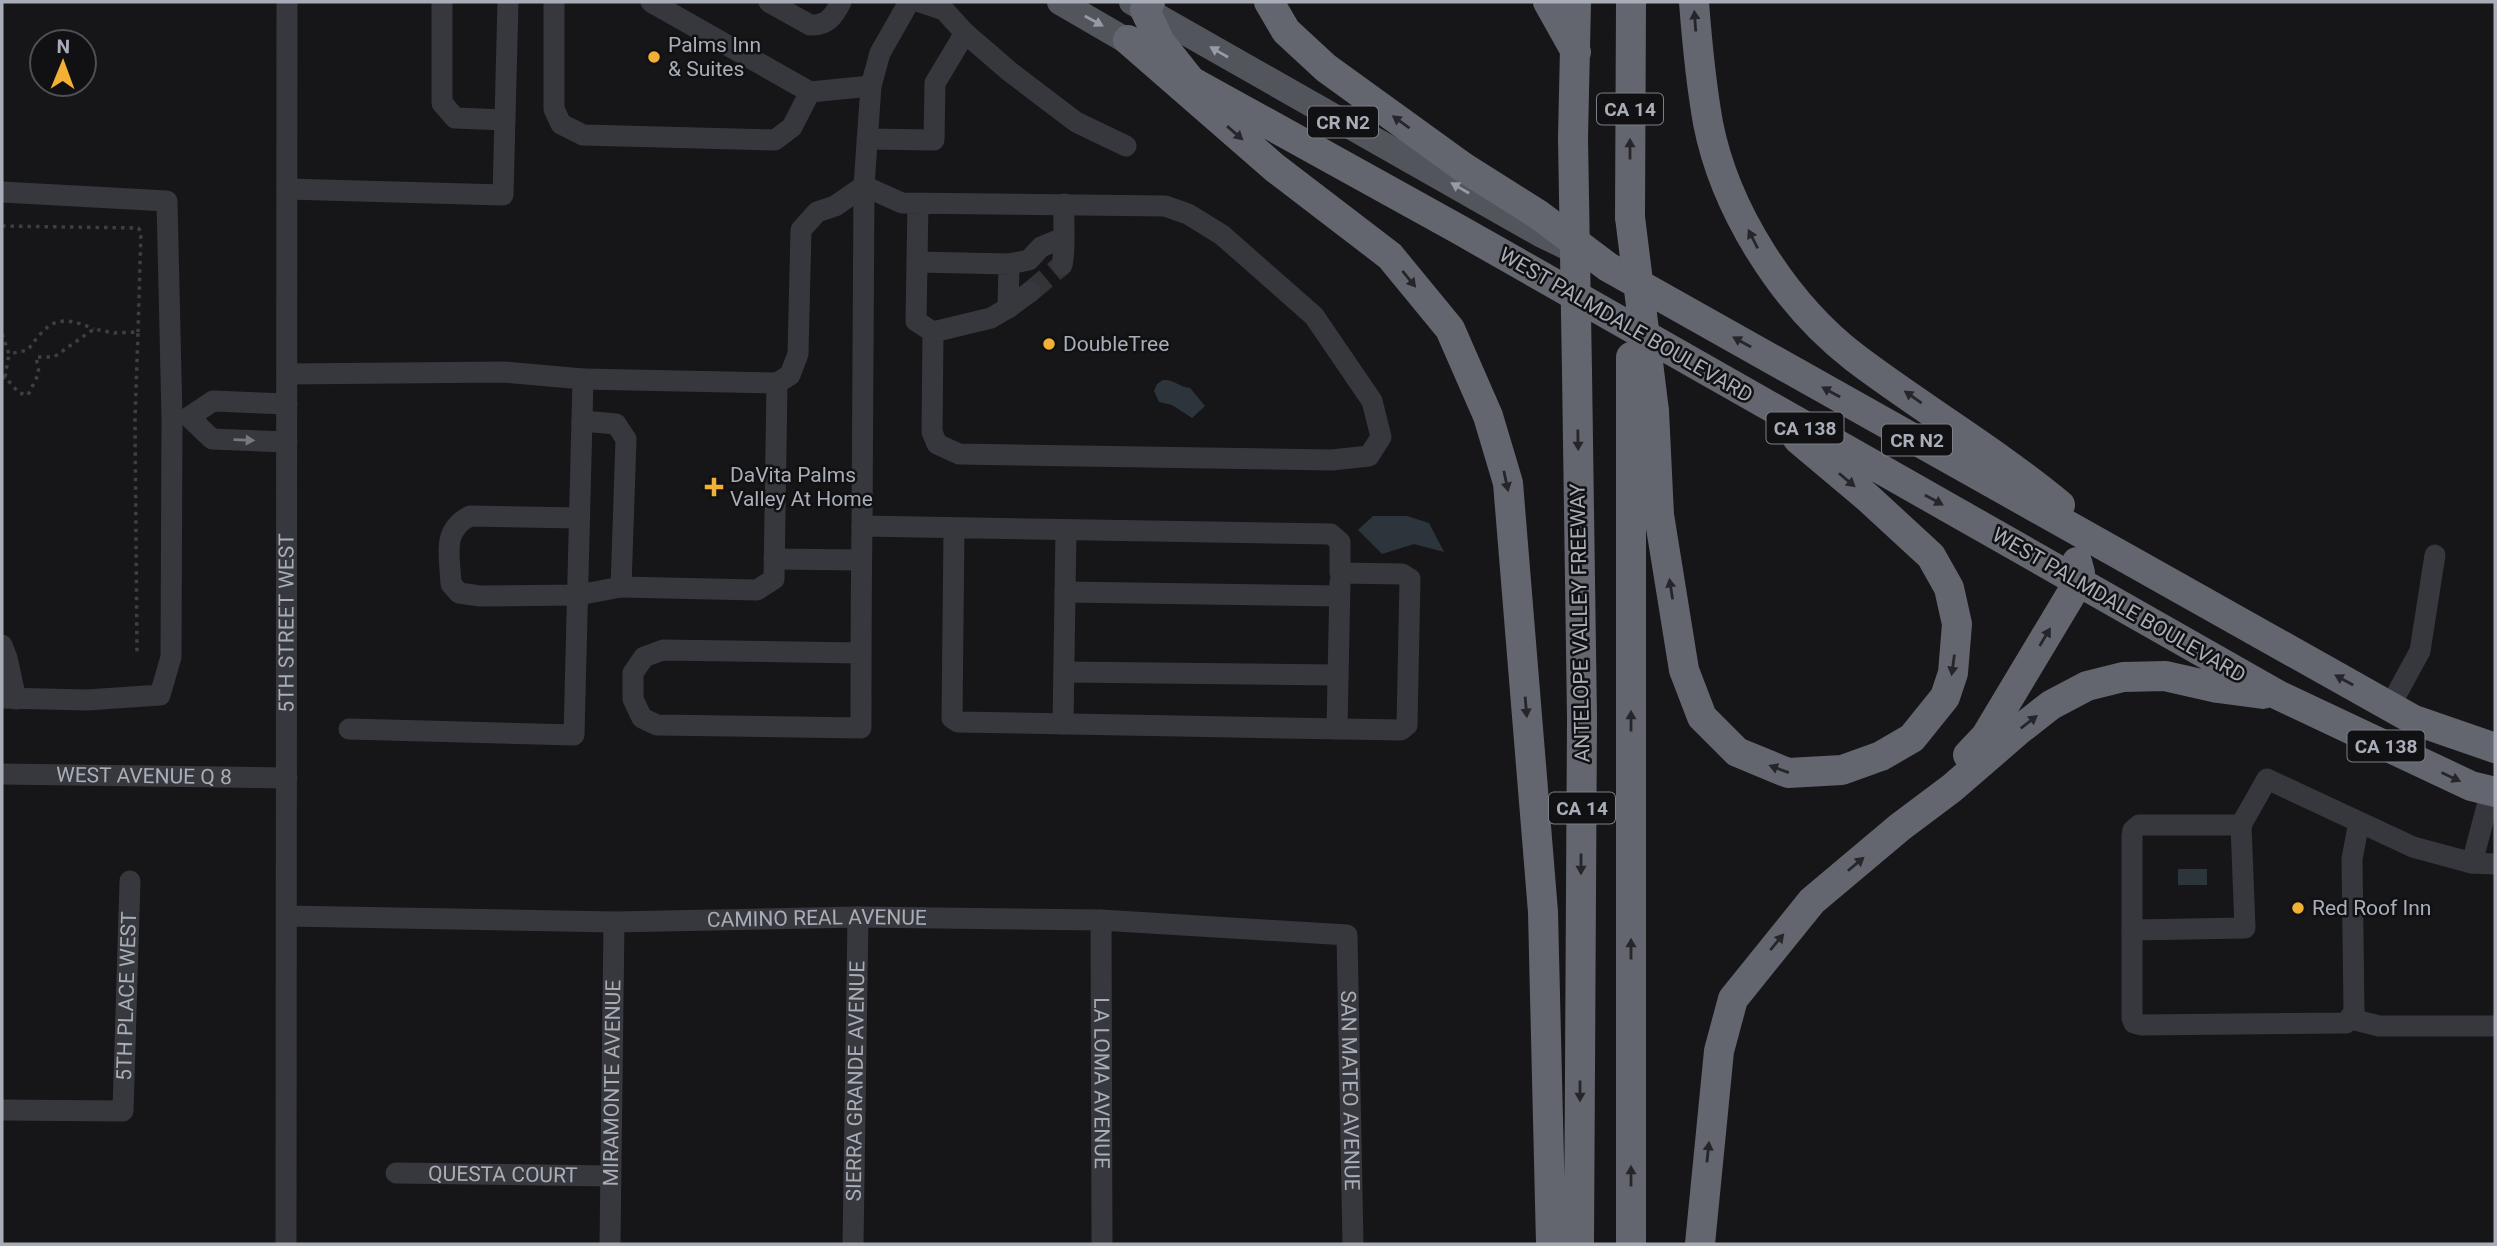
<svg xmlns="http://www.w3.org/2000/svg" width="2497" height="1246" viewBox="0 0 2497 1246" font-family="Roboto,sans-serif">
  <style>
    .water { fill: #2c353c }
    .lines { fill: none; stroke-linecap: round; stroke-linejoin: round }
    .minor-tunnel { stroke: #333438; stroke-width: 21; stroke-dasharray: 21 10; stroke-linecap: butt }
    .path { stroke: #3d3f44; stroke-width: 3.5; stroke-dasharray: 3.5 5; stroke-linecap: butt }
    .minor { stroke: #37383d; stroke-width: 21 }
    .major { stroke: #53555c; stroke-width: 26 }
    .highway { stroke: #63666e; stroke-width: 30 }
    .highway-bridge { stroke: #63666e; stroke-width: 30 }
    .oneway { fill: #979ba6 }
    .oneway2 { fill: #26262a }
    .oneway3 { fill: #757881 }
    .poi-dot { fill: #f2b134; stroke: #111113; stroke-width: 2.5 }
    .labels { text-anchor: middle; stroke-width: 5; stroke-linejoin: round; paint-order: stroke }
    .shield { fill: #111113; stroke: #7b7e86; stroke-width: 2 }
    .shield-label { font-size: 19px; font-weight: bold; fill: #a8adb8 }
    .poi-label { font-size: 21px; fill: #a8adb8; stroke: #111113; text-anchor: start }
    .street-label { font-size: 21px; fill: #a8adb8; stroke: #111113 }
  </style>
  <rect width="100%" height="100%" fill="#161618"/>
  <!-- water -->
  <path class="water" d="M1163,380C1174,379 1179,387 1190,388L1205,406L1192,418L1172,405L1159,402L1154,391L1157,384Z
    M1373,516H1407L1429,523L1444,552L1414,544L1382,554L1358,530Z
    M2178,869H2207V885H2178Z"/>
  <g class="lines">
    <!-- minor-tunnel -->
    <path class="minor-tunnel" d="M1030,292L1062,265"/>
    <!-- path -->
    <path class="path" d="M2,226L138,228L141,231L138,332
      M2,334L9,354L28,350C49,320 59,314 94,329
      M5,377L9,354
      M2,378L5,377L19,393L28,395L39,373L36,357H54L94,329L114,333L138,332L135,419L137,654"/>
    <!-- minor -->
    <g class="minor">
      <path d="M442,2V103L455,118L505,120"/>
      <path d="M554,2V109L561,124L583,135L775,140L792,127L810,92"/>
      <path d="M651,2L810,92L871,86"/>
      <path d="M769,2L810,25C827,26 834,16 841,2"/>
      <path d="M909,2L880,53L871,86L864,186L902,203L1165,206L1188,214L1222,235L1314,316L1372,401L1381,437L1369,456L1332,460L959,454L937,444L932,432L933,332L916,321L918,203"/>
      <path d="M920,2L944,10L965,33L1009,71L1076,122L1126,146"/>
      <path d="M867,139L934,140L935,83L965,33"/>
      <path d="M287,189L503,195L508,2"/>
      <path d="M2,192L167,201L172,418L171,657L160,695L87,700L2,698"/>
      <path d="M917,262L1009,264L1008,308L991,318L933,332"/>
      <path d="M1009,264L1029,260L1041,247L1063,238"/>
      <path d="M1062,265C1066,246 1063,225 1064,204"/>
      <path d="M1008,308L1030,292"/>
      <path d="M287,374L504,372L583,379L574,735L349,729"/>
      <path d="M583,379L777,383L790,375L798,354L801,230L817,212L835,206L864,186L862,526L1331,534L1340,542V573L1402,574L1410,579L1407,725L1401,730L958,722L952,718L954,528"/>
      <path d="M287,442L212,439L189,417L213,401L287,404"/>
      <path d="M579,518L470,516C441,531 450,556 451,584L459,593L480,596L578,595L621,587L626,439L616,424L582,421"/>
      <path d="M774,559L861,560"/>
      <path d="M621,587L757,590L774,579L777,383"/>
      <path d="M1065,592L1339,596"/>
      <path d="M2,645L7,658L16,699"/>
      <path d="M861,653L663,650L644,657L633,673V699L642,718L657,725L861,728C861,661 861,593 862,526"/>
      <path d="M1064,672L1338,675"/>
      <path d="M2390,706L2420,651L2435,555"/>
      <path d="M1063,724L1066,530"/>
      <path d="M1337,729L1340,582"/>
      <path id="s1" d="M2,774L287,778"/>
      <path d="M2359,822L2352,859L2354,1012L2346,1023L2141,1025L2134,1023L2132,1018V836L2133,830L2139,825H2241L2267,779L2413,847L2472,863L2491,791"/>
      <path d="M2472,863L2495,864"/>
      <path id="s2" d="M287,916L614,922L858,917L1101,920L1347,935L1353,1244"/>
      <path id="s3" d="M1101,920L1102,1244"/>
      <path d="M2132,930L2245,928L2241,825"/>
      <path d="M2351,1019L2379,1026H2495"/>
      <path id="s4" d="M2,1110L123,1111L130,881"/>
      <path id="s5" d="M396,1173L611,1176"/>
      <path id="s6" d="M286,1244L287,2"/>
      <path id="s7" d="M610,1244L614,922"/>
      <path id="s8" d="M853,1244L858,917"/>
    </g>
    <!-- major -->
    <path class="major" d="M1060,2L1146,52
      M1132,2L1540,234L1569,248"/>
    <!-- highway -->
    <path class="highway" d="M1150,2L1145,10L1160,42L1191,81L1460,230L2278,695L2471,786L2495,792
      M1269,2L1286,31L1326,68L1463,167L1539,215L1608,267L2414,720L2495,748
      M1548,2L1576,52
      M1694,2C1697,42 1701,83 1708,123C1725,210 1784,303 1854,357C1921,408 1995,451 2060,505
      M1128,40L1275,168L1390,256L1450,329L1488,416L1508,483L1543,912L1551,1244
      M1573,138L1576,2
      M1630,217L1631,2
      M1577,372L1582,718L1579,1244
      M1654,411L1659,515L1684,670L1702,717L1737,752L1788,773L1842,770L1881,756L1912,738L1945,697L1953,673L1957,624L1949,588L1931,556L1867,497L1798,439
      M1968,755L1986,736L2079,581L2080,573L2077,562
      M1631,1244V413
      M1700,1244L1719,1051L1733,999L1812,901L1900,827L1952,788L2019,730L2051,705L2087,686L2123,677L2165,676L2218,688L2263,694"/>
    <!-- highway-bridge -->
    <path class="highway-bridge" d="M1573,138L1577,372
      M1630,217L1654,411
      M1631,357V413"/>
  </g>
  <!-- one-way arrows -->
  <defs><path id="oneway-solid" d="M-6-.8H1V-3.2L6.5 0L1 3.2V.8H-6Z" transform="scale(1.75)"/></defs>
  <g class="oneway">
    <use href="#oneway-solid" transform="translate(1094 21) rotate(29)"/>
    <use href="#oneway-solid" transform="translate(1219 52) rotate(-150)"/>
    <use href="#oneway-solid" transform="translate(1460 188) rotate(-150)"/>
  </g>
  <g class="oneway2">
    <use href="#oneway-solid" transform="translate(1695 21) rotate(-94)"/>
    <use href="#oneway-solid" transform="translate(1401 122) rotate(-144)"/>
    <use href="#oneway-solid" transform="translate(1235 133) rotate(41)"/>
    <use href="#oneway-solid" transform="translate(1630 149) rotate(-90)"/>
    <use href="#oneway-solid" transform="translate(1753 239) rotate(-117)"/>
    <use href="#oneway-solid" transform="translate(1409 279) rotate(51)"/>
    <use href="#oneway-solid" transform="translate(1742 342) rotate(-151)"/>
    <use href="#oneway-solid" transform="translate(1831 392) rotate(-151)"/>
    <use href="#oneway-solid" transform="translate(1913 397) rotate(-145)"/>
    <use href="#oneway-solid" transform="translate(1578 440) rotate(89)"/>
    <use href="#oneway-solid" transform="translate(1847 480) rotate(40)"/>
    <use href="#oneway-solid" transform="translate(1506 481) rotate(78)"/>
    <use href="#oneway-solid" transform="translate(1934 500) rotate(29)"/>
    <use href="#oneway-solid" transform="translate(1671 589) rotate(-99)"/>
    <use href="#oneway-solid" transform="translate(2045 637) rotate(-59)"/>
    <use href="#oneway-solid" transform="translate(1953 665) rotate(98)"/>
    <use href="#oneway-solid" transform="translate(2344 680) rotate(-151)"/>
    <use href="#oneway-solid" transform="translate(1526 707) rotate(85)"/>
    <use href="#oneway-solid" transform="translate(1631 721) rotate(-90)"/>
    <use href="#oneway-solid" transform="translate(2029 722) rotate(-38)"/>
    <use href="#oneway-solid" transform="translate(1779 769) rotate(-160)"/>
    <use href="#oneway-solid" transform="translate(2451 777) rotate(25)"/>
    <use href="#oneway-solid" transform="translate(1581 864) rotate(90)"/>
    <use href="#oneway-solid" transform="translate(1856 864) rotate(-40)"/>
    <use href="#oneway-solid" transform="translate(1777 942) rotate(-50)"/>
    <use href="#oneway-solid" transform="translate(1631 949) rotate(-90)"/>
    <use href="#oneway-solid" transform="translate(1580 1091) rotate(90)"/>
    <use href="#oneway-solid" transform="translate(1708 1152) rotate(-84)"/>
    <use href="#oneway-solid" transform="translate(1631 1176) rotate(-90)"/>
  </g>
  <use class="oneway3" href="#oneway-solid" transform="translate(244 440) rotate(2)"/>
  <!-- markers -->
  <g class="poi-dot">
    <circle cx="654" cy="57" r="7"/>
    <circle cx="1049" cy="344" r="7"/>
    <path d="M710.5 476.5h7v7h7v7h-7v7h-7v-7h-7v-7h7z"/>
    <circle cx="2298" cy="908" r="7"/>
  </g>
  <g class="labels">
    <!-- shield labels -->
    <g class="shield">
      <rect x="1597" y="93.5" width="66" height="31" rx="5"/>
      <rect x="1308" y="106.5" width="70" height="31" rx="5"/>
      <rect x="1766.5" y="412.5" width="77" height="31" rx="5"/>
      <rect x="1882" y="424.5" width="70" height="31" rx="5"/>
      <rect x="2347.5" y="730.5" width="77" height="31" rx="5"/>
      <rect x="1549" y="792.5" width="66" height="31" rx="5"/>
    </g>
    <g class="shield-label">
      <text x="1630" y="116">CA 14</text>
      <text x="1343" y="129">CR N2</text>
      <text x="1805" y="435">CA 138</text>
      <text x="1917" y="447">CR N2</text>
      <text x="2386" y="753">CA 138</text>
      <text x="1582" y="815">CA 14</text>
    </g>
    <!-- poi labels -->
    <g class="poi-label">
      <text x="668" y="52">Palms Inn<tspan x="668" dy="24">&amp; Suites</tspan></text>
      <text x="1063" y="351">DoubleTree</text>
      <text x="730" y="482">DaVita Palms<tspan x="730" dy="24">Valley At Home</tspan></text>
      <text x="2312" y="915">Red Roof Inn</text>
    </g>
    <!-- street labels -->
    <g class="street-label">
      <text transform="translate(1626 325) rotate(30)" y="7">WEST PALMDALE BOULEVARD</text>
      <text transform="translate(2119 605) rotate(30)" y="7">WEST PALMDALE BOULEVARD</text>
      <text dy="7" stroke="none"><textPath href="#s6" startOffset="621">5TH STREET WEST</textPath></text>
      <text transform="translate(1580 623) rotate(-91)" y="7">ANTELOPE VALLEY FREEWAY</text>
      <text dy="7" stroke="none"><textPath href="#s1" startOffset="142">WEST AVENUE Q 8</textPath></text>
      <text dy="7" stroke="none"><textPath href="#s2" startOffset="530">CAMINO REAL AVENUE</textPath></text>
      <text dy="7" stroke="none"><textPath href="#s4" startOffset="236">5TH PLACE WEST</textPath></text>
      <text dy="7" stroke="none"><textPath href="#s8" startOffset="163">SIERRA GRANDE AVENUE</textPath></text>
      <text dy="7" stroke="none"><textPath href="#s3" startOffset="163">LA LOMA AVENUE</textPath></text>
      <text dy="7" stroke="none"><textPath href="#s7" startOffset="161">MIRAMONTE AVENUE</textPath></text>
      <text dy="7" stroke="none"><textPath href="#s2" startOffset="1216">SAN MATEO AVENUE</textPath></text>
      <text dy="7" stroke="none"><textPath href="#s5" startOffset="107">QUESTA COURT</textPath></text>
    </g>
  </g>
  <!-- border -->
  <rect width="2497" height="1246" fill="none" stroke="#a8adb8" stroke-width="7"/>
  <!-- north arrow -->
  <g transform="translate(63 63) rotate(1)"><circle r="33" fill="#111113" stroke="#4d4f55" stroke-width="2"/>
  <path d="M0-5L12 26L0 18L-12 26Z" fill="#f2b134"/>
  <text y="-10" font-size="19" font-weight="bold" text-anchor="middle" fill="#a8adb8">N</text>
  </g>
</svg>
